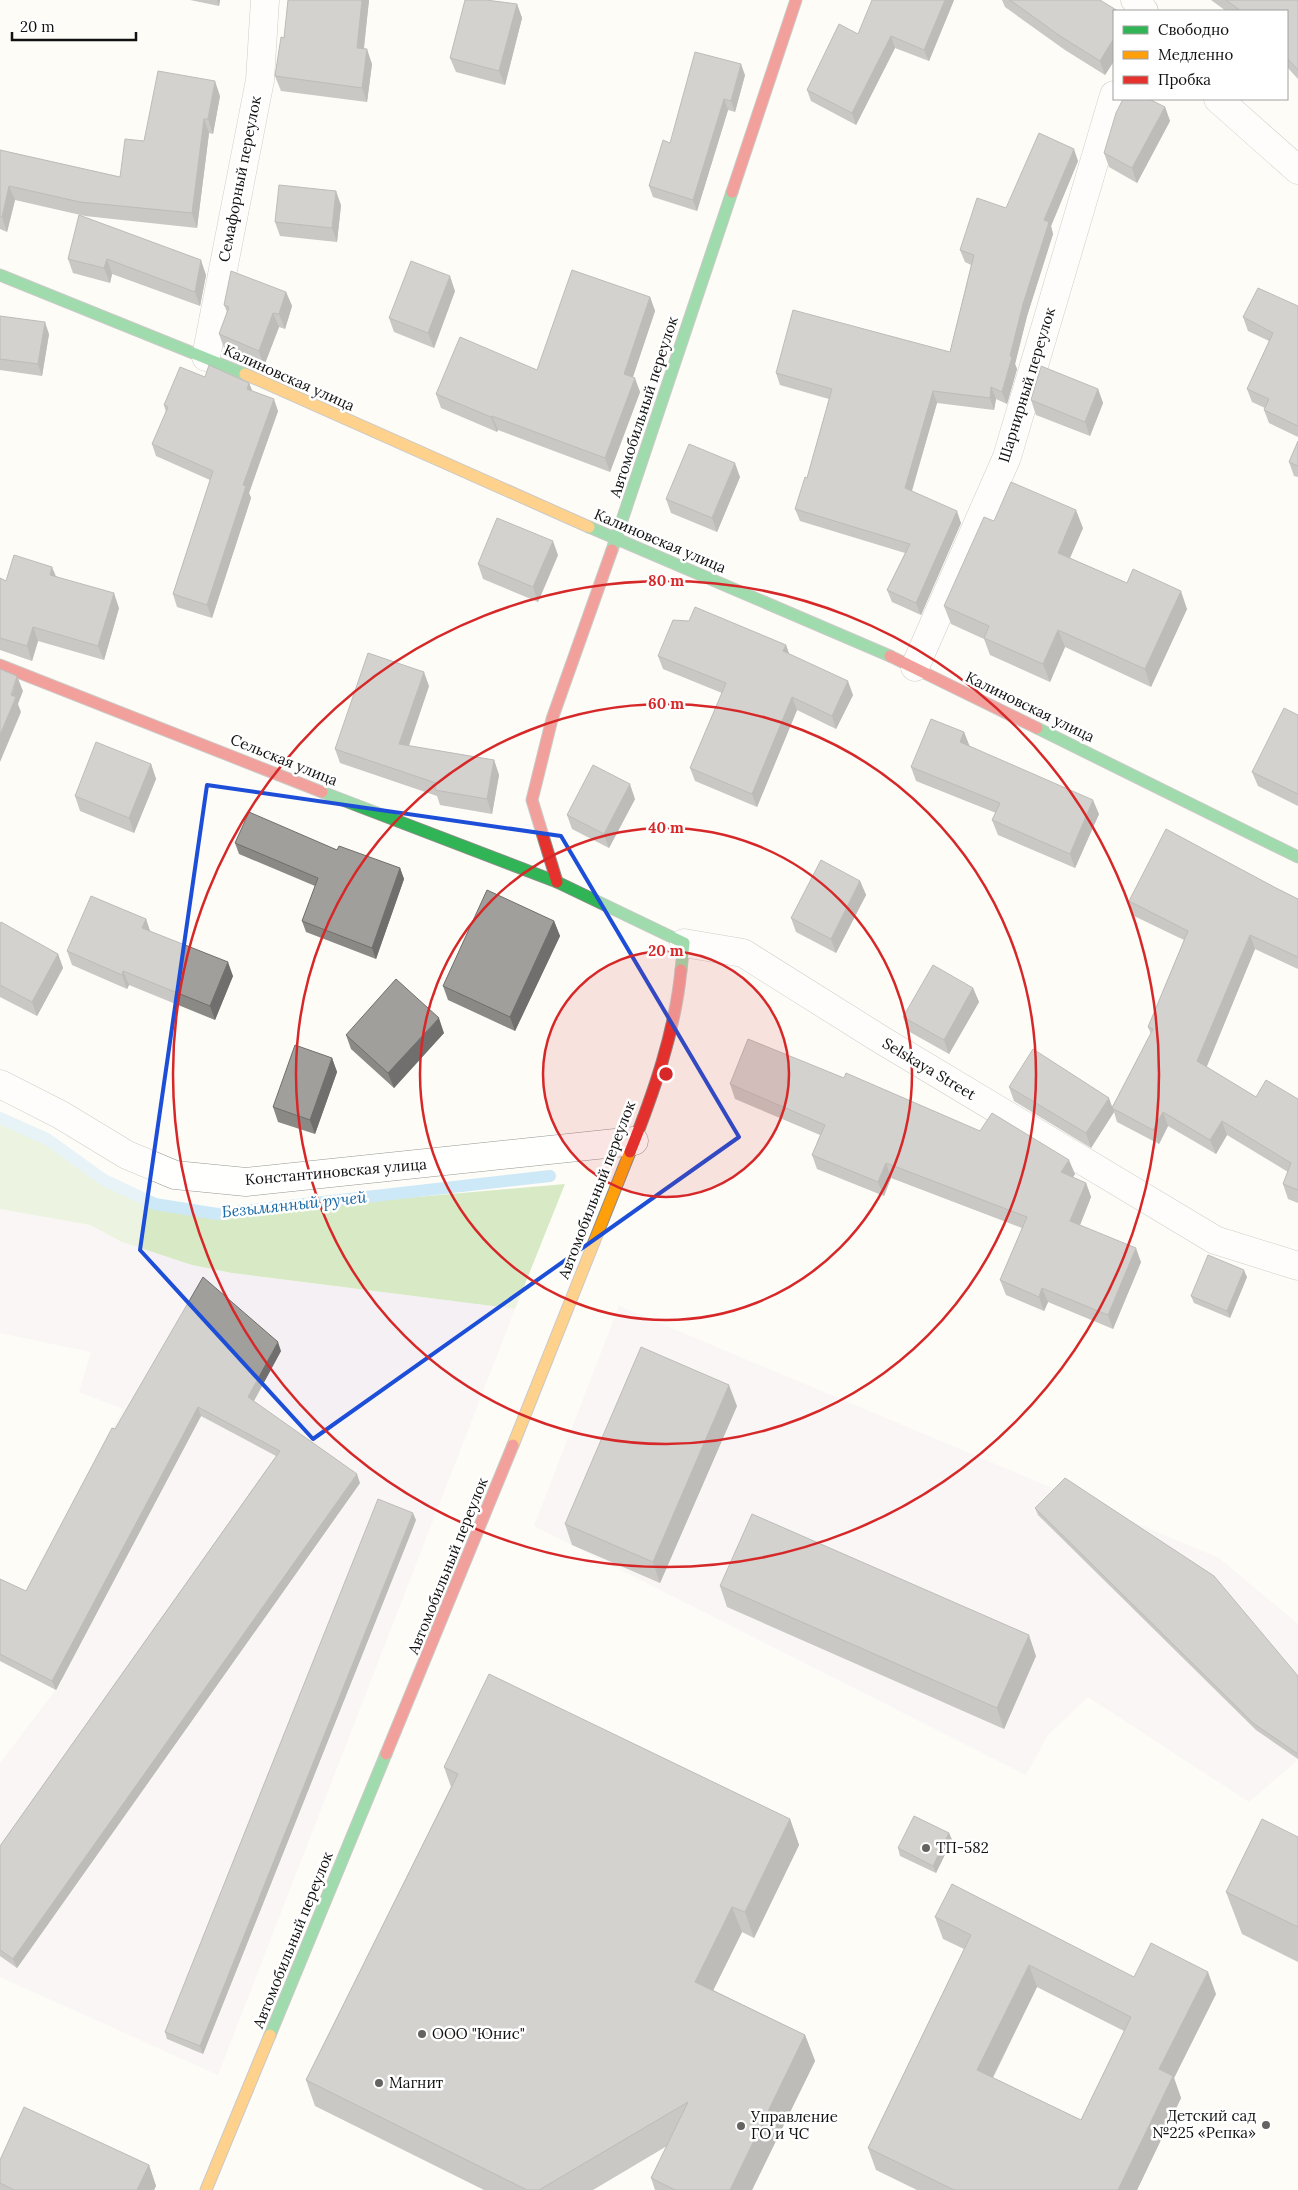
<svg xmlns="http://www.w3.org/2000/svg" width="1298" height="2190" viewBox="0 0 1298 2190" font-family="Lora,serif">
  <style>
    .industrial { fill: #f5f0f3 }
    .forest { fill: #d8eac5 }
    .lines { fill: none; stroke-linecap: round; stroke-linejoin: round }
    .stream { stroke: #cde8f7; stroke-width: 12 }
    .street-casing { stroke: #979795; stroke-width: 29 }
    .fast-casing { stroke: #8e8d8b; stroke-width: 13 }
    .slow-casing { stroke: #8e8d8b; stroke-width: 13 }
    .jam-casing { stroke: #8e8d8b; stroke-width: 13 }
    .street { stroke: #fffffe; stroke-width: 28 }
    .fast { stroke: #30b455; stroke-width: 11 }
    .slow { stroke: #ff9f0a; stroke-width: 11 }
    .jam { stroke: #e5322d; stroke-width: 11 }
    .wall { fill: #8a8986; fill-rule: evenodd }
    .shaded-wall { fill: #716f6d }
    .building { fill: #a19f9c; stroke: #716f6d; fill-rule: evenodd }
    .marked { fill: none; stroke: #1d4ed8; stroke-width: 4; stroke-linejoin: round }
    .ring { fill: none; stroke: #d62828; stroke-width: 2.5 }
    .poi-dot { fill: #646362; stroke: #fff; stroke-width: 2 }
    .labels { text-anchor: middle; stroke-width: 5; stroke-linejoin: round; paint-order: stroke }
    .street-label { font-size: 15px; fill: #111; stroke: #fff }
    .poi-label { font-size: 15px; fill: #111; stroke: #fff; text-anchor: start }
    .water-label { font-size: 16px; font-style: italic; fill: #1768a6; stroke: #fff }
    .centre { fill: #d62828; stroke: #fff; stroke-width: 2.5 }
    .ring-label { font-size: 15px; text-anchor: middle; font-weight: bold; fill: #d62828; stroke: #fff; stroke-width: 5; stroke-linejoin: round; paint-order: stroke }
  </style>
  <rect width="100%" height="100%" fill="#fdfcf7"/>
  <!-- industrial -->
  <path class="industrial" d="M0,1209L90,1225L122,1242L192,1265L232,1273L515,1309L218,2075L0,1977V1763L64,1679L1,1648L123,1409L79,1392L91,1352L0,1333Z
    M619,1306L1219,1558L1298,1624V1760L1249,1802L1088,1697L1048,1735L1026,1775L534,1526Z"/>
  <!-- forest -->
  <path class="forest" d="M0,1116L35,1131L90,1177L144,1204L222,1214L565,1184L515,1309L232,1273L192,1265L122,1242L90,1225L0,1209Z"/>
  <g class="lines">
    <!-- stream -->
    <path class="stream" d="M0,1118L47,1139L104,1180L155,1204L217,1214L550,1176"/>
    <defs>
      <path id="street" d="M1135,0L1144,11
        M1218,99L1298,170
        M206,357L260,80L265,0
        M915,667L1007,457L1114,95
        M684,943L743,953L880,1039L1215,1240L1298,1266
        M0,1084L61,1115L127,1155L175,1175L246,1182L634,1141"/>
      <path id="fast" d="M0,275L245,374
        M589,527L890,656
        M612,550L732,192
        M1037,728L1298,857
        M322,792L557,882L684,943L681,970
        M270,2035L386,1754"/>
      <path id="slow" d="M245,374L589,527
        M513,1445L630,1152
        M206,2190L270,2035"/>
      <path id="jam" d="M732,192L796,0
        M890,656L1037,728
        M0,665L322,792
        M557,882L532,800L552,719L612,550
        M630,1152C653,1095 675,1032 681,970
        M386,1754L513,1445"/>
    </defs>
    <!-- street casing -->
    <use href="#street" class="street-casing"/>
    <!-- fast casing -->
    <use href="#fast" class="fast-casing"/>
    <!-- slow casing -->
    <use href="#slow" class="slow-casing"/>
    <!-- jam casing -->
    <use href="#jam" class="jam-casing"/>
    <!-- street -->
    <use href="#street" class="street"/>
    <!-- fast -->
    <use href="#fast" class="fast"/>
    <!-- slow -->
    <use href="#slow" class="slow"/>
    <!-- jam -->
    <use href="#jam" class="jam"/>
  </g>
  <!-- wall -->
  <path class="wall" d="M190,0H220L219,6Z
    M288,0H369L364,49L372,64L367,102L281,91L275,76L284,38Z
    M954,0L929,61L895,48L856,125L811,101L807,90L858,34Z
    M1002,0H1100L1114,11V61L1105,75L1065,50L1005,7Z
    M1211,0H1298V79L1287,67V11H1226Z
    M517,4L522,18L505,85L456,72L450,58Z
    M745,75L735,112L728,110L697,211L653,197L649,186L670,143Z
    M220,96L213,134L209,133L197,228L85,216L15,200L7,232L0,229V150L120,177L144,141Z
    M1165,107L1170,121L1137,183L1109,167L1104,153Z
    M1078,161L1051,226L1053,234L1027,316L1015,364L1017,369L1007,404L996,399L994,410L937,403L912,491L961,523L921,615L892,602L887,590L905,553L800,521L795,509L807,478L829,399L780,385L776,373L950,352L971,265L965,262L960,250L1006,208Z
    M341,205L337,242L280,236L275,222Z
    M79,215L206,275L200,306L112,274L110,283L73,273L68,259Z
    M455,291L434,348L394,332L389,318Z
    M286,292L292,306L285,329L279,327L264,366L224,348L219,334L227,312L224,305Z
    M650,297L655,311L633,377L640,392L610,472L498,430L497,432L441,408L436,394L537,370Z
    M1298,306V437L1269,423L1264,410L1265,408L1252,402L1247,389L1269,341L1248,331L1243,317Z
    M0,316L49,334L42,376L0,370Z
    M205,377L249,383L252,391L278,411L249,493L251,498L212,618L177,607L173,594L210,480L156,456L152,444L166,412L164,405Z
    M1098,389L1103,403L1090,436L1036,415L1031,400Z
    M1298,441V477L1294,476L1289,462Z
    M740,477L717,532L671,513L666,499Z
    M994,521L1083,528L1070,558L1127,583L1187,609L1151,687L1065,647L1050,682L990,655L984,639L951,624L944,606Z
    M558,555L538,602L483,579L478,564Z
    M56,576L119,608L104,660L38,641L32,661L0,650V578L6,581Z
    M786,645L789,654L853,695L836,729L797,710L757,807L695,781L690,768L722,693L663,669L658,656Z
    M429,686L409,746L494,760L499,775L492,814L440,805L437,796L340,763L335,749Z
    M1298,715V806L1258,786L1252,772Z
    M964,732L969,746L1099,814L1075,868L998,835L992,820L996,813L916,781L911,767Z
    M151,764L156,779L134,833L80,811L75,796Z
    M635,799L609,848L572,829L567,815Z
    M235,843L337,850L400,868L404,879L376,959L306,932L302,921L315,886L239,854Z
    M860,881L866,895L836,953L796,932L791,918Z
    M1276,888L1298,899V969L1255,949L1206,1067L1256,1097L1298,1099V1203L1288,1199L1283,1184L1288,1172L1227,1135L1216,1154L1168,1126L1159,1144L1117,1122L1114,1112L1091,1148L1014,1101L1009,1087L1112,1107L1151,1034L1148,1027L1184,940L1134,916L1129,901Z
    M146,919L150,931L233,976L215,1020L129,985L127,989L72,965L67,951Z
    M554,921L560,936L515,1031L448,1000L443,986Z
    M0,924L58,954L63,968L37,1016L0,997Z
    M973,988L979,1002L949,1054L908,1031L903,1017Z
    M444,1033L394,1088L351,1049L346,1035Z
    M332,1058L337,1072L315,1134L278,1122L273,1107Z
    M730,1084L1075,1174L1073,1177L1086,1183L1091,1197L1080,1225L1141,1262L1113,1329L1048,1302L1044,1311L1006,1295L1000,1280L1022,1228L891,1178L884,1196L817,1169L812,1155L820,1135L735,1099Z
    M1247,1277L1230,1318L1194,1303L1191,1296Z
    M281,1351L254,1401L360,1483L17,1968L0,1956V1846L276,1456L201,1416L56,1690L0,1661V1579L26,1591L115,1429Z
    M737,1406L660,1583L572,1545L565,1524Z
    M1035,1508L1298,1676V1759L1256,1730L1038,1515Z
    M416,1520L203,2054L167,2039L165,2032Z
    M720,1586L1036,1656L1004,1729L727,1607Z
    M444,1767L790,1819L799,1845L754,1938L742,1932L713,1990L805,2035L815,2061L752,2190H655L651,2178L667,2146L593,2190H484L315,2106L306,2080L451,1787Z
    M949,1833L952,1840L936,1873L900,1856L898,1848Z
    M1298,1837V1962L1242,1934L1226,1892Z
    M935,1917L1134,1977L1216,1994L1174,2078L1181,2098L1137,2190H917L876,2170L868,2148L964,1949L943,1939ZM1037,1987L1124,2031L1081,2120L993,2078Z
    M0,2160L149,2165L156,2186L154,2190H0Z"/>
  <!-- shaded-wall -->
  <path class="shaded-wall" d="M217,0H220L219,6Z
    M362,0H369L362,62L357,48Z
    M945,0H954L929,61L924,50Z
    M517,4L522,18L505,85L499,71Z
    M891,36L895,48L856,125L852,113Z
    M1114,38V61L1105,75L1100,61Z
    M367,49L372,64L367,102L362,88Z
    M741,64L745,75L735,112L731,101Z
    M215,81L220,96L213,134L208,119Z
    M724,99L728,110L697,211L693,200Z
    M1165,107L1170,121L1137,183L1132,168Z
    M204,119L209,133L197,228L192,213Z
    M1074,149L1078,161L1051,226L1053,234L1027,316L1015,364L1017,369L1007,404L1002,392L1010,356L1044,220Z
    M9,186L15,200L7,232L2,217Z
    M336,191L341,205L337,242L332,228Z
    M107,259L112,274L110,283L104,268Z
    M201,260L206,275L200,306L195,292Z
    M450,276L455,291L434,348L428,333Z
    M286,292L292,306L285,329L279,314Z
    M650,297L655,311L629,388L624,374Z
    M273,313L279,327L264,366L259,351Z
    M45,322L49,334L42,376L38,364Z
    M635,378L640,392L610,472L605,458Z
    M249,383L254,395L247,389Z
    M991,387L996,399L994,410L990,398Z
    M1098,389L1103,403L1090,436L1085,422Z
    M933,391L937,403L909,500L905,488Z
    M274,399L278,411L249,493L251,498L212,618L207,605L243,485Z
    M492,416L498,430L497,432L491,417Z
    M735,463L740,477L717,532L712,518Z
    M1076,510L1083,528L1064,571L1058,553Z
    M957,511L961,523L921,615L916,603Z
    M553,541L558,555L538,602L533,587Z
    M52,567L58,581L50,575Z
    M1181,591L1187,609L1151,687L1145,669Z
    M114,593L119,608L104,660L98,646Z
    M33,627L38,641L32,661L27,646Z
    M1058,630L1065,647L1050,682L1043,664Z
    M786,645L791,659L783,651Z
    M424,672L429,686L404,759L399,744Z
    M17,676L23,691L18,704L21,712L0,762V735Z
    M848,681L853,695L836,729L832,716Z
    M792,697L797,710L757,807L752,794Z
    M964,732L970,747L960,742Z
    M494,760L499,775L492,814L487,799Z
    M151,764L156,779L134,833L129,818Z
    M630,784L635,799L609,848L604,834Z
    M1093,800L1099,814L1075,868L1070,854Z
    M400,868L404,879L376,959L372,948Z
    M860,881L866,895L836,953L831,939Z
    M146,919L151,934L142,928Z
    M554,921L560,936L515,1031L510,1017Z
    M1250,935L1255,949L1203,1076L1197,1061Z
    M58,954L63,968L37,1016L32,1002Z
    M228,962L233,976L215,1020L210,1006Z
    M123,971L129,985L127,989L122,975Z
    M973,988L979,1002L949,1054L944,1040Z
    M439,1018L444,1033L394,1088L388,1073Z
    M332,1058L337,1072L315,1134L310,1120Z
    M1109,1098L1114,1112L1091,1148L1086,1133Z
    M1163,1112L1168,1126L1159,1144L1153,1130Z
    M1222,1121L1227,1135L1216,1154L1210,1140Z
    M1069,1160L1075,1174L1067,1187L1061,1172Z
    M886,1163L891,1178L884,1196L878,1182Z
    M1086,1183L1091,1197L1076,1235L1070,1221Z
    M1136,1248L1141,1262L1113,1329L1108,1315Z
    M1244,1270L1247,1277L1230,1318L1227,1311Z
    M1042,1288L1048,1302L1044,1311L1039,1297Z
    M278,1342L281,1351L251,1406L248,1397Z
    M729,1385L737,1406L660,1583L653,1562Z
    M198,1407L201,1416L56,1690L52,1681Z
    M357,1474L360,1483L17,1968L13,1959Z
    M413,1513L416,1520L203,2054L200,2046Z
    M1029,1635L1036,1656L1004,1729L997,1708Z
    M790,1819L799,1845L754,1938L745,1912Z
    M949,1833L952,1840L936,1873L933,1866Z
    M732,1907L742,1932L705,2007L695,1982Z
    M1029,1965L1037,1987L985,2092L977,2070Z
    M1208,1972L1216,1994L1174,2078L1181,2098L1137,2190H1118L1159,2069Z
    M805,2035L815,2061L752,2190H730Z
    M149,2165L156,2186L154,2190H137Z"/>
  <!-- building -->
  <path class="building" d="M288,0H362L357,48L367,49L362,88L275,76L281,37L284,38Z
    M465,0H486L517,4L499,71L450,58Z
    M872,0H945L924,50L891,36L852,113L807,90L839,24L858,34Z
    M1010,0H1100L1118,11H1114V38L1100,61L1060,36Z
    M1226,0H1298V70L1287,58V11H1241Z
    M695,52L741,64L731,101L724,99L693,200L649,186L663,140L670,143Z
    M158,71L215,81L208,119H204L192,213L80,202L9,186L2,217L0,216V150L120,177L125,139L144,141Z
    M1123,99H1149L1165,107L1132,168L1104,153L1116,113Z
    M1039,133L1074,149L1044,220L1049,222L1023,304L1010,356L1012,357L1002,392L991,387L990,398L933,391L905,488L957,511L916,603L887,590L910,544L795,509L805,477L807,478L832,389L776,373L793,310L950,352L974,255L960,250L977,198L1006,208Z
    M279,185L336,191L332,228L275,222Z
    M79,215L201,260L195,292L107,259L104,268L68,259Z
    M411,261L450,276L428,333L389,318Z
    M572,270L650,297L624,374L635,378L605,458L492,416L491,417L436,394L460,337L537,370Z
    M231,271L286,292L279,314L273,313L259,351L219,334L229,307L224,305Z
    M1258,288L1298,306V426L1264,410L1269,399L1247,389L1273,333L1243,317Z
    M0,316L45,322L38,364L0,359Z
    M209,365L249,383L247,389L274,399L243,485L246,486L207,605L173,594L213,471L152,444L168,407L164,405L180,367L205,377Z
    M1041,366L1098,389L1085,422L1031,400Z
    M1298,441V466L1289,462Z
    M689,444L735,463L712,518L666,499Z
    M1011,482L1076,510L1058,553L1127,583L1133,569L1181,591L1145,669L1058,630L1043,664L984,638L989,626L944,606L984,517L994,521Z
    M497,518L553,541L533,587L478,564Z
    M14,555L52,567L50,575L114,593L98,646L33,627L27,646L0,638V578L6,581Z
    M695,607L786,645L783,651L848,681L832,716L792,697L752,794L690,768L726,683L658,656L673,620L689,621Z
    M368,653L424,672L399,744L494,760L487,799L435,790L436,783L335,749Z
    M0,669L17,676L11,695L16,697L0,735Z
    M1284,708L1298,715V794L1252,772Z
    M931,719L964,732L960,742L1093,800L1070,854L992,820L1000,803L911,767Z
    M96,742L151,764L129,818L75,796Z
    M593,765L630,784L604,834L567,815Z
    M249,812L337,850L339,846L400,868L372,948L302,921L318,878L235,843Z
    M1166,829L1276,888L1298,899V957L1250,935L1197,1061L1256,1097L1266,1080L1298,1099V1190L1283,1184L1291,1163L1222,1121L1210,1140L1163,1112L1153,1130L1112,1108L1153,1029L1148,1027L1188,931L1129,901Z
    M821,860L860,881L831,939L791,918Z
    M487,890L554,921L510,1017L443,986Z
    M91,896L146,919L142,928L228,962L210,1006L123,971L122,975L67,951Z
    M1,922L58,954L32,1002L0,985V924Z
    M933,965L973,988L944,1040L903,1017Z
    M396,979L439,1018L388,1073L346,1035Z
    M748,1039L844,1078L846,1073L980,1131L992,1113L1069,1160L1061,1172L1086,1183L1070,1221L1136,1248L1108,1315L1042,1288L1039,1297L1000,1280L1027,1217L886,1163L878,1182L812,1155L825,1125L730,1084Z
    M295,1045L332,1058L310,1120L273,1107Z
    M1033,1049L1109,1098L1086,1133L1009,1087Z
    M1208,1255L1244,1270L1227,1311L1191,1296Z
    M203,1277L278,1342L248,1397L357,1474L13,1959L0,1950V1846L280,1451L198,1407L52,1681L0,1654V1579L26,1591L112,1428L115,1429Z
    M641,1347L729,1385L653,1562L565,1524Z
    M1065,1478L1214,1576L1298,1676V1754L1253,1723L1035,1508Z
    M378,1499L413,1513L200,2046L165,2032Z
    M752,1514L1029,1635L997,1708L720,1586Z
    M489,1674L790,1819L745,1912L732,1907L695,1982L805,2035L730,2190H675L651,2178L688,2102L539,2190H527L306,2080L458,1774L444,1767Z
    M914,1816L949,1833L933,1866L898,1848Z
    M1262,1819L1298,1837V1927L1226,1892Z
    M952,1884L1134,1977L1151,1943L1208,1972L1159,2069L1173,2076L1118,2190H954L868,2148L971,1935L935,1917ZM1029,1965L1131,2017L1081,2120L977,2070Z
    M24,2107L149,2165L137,2190H14L0,2183V2160Z"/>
  <!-- marked area -->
  <path d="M0 0H1298V2190H0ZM207,785L561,836L739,1137L313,1439L140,1250Z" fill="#fdfcf7" fill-opacity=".55" fill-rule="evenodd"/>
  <path class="marked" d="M207,785L561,836L739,1137L313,1439L140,1250Z"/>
  <!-- distance rings -->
  <circle cx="666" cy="1074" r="123" fill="#d62828" fill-opacity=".12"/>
  <g class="ring">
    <circle cx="666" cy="1074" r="123"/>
    <circle cx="666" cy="1074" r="246"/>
    <circle cx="666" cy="1074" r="370"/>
    <circle cx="666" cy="1074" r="493"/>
  </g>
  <!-- markers -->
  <g class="poi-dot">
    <circle cx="926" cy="1848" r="5"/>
    <circle cx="422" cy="2034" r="5"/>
    <circle cx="379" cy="2083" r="5"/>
    <circle cx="1266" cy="2125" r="5"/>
    <circle cx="741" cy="2126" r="5"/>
  </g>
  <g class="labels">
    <!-- street labels -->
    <g class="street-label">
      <text transform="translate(240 179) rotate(-79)" y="5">Семафорный переулок</text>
      <text transform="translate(289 378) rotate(24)" y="5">Калиновская улица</text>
      <text transform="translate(1027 385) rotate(-73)" y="5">Шарнирный переулок</text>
      <text transform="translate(644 407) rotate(-72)" y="5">Автомобильный переулок</text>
      <text transform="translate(660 541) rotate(23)" y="5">Калиновская улица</text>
      <text transform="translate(1030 707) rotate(26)" y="5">Калиновская улица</text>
      <text transform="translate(284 760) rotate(22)" y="5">Сельская улица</text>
      <text transform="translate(929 1069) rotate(31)" y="5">Selskaya Street</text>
      <text transform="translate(336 1172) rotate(-5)" y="5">Константиновская улица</text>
      <text transform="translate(597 1190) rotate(-69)" y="5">Автомобильный переулок</text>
      <text transform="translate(448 1566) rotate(-68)" y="5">Автомобильный переулок</text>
      <text transform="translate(293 1940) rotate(-68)" y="5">Автомобильный переулок</text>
    </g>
    <!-- poi labels -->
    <g class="poi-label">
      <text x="936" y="1853">ТП-582</text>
      <text x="432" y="2039">ООО "Юнис"</text>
      <text x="389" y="2088">Магнит</text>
      <text x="1256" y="2121" text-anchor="end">Детский сад<tspan x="1256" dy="17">№225 «Репка»</tspan></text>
      <text x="751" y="2122">Управление<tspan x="751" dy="17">ГО и ЧС</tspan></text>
    </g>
    <!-- water labels -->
    <g class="water-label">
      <text transform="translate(294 1204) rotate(-6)" y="6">Безымянный ручей</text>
    </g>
  </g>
  <circle cx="666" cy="1074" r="8" class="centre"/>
  <g class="ring-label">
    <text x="666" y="586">80 m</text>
    <text x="666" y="709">60 m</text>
    <text x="666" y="833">40 m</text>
    <text x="666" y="956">20 m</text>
  </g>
  <!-- legend -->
  <rect x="1113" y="10" width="175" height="90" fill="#ffffff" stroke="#a0a0a0"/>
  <rect x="1123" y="26" width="25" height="8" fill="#30b455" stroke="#a0a0a0"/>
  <text x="1158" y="35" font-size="15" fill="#111111">Свободно</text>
  <rect x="1123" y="51" width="25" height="8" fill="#ff9f0a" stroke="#a0a0a0"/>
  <text x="1158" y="60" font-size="15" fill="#111111">Медленно</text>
  <rect x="1123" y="76" width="25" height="8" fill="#e5322d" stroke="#a0a0a0"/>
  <text x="1158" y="85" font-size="15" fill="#111111">Пробка</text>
  <!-- scale -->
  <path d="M12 32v8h124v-8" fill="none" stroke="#111111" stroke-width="2.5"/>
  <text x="20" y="32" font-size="15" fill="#111111" stroke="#ffffff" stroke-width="4" paint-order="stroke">20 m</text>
</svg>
